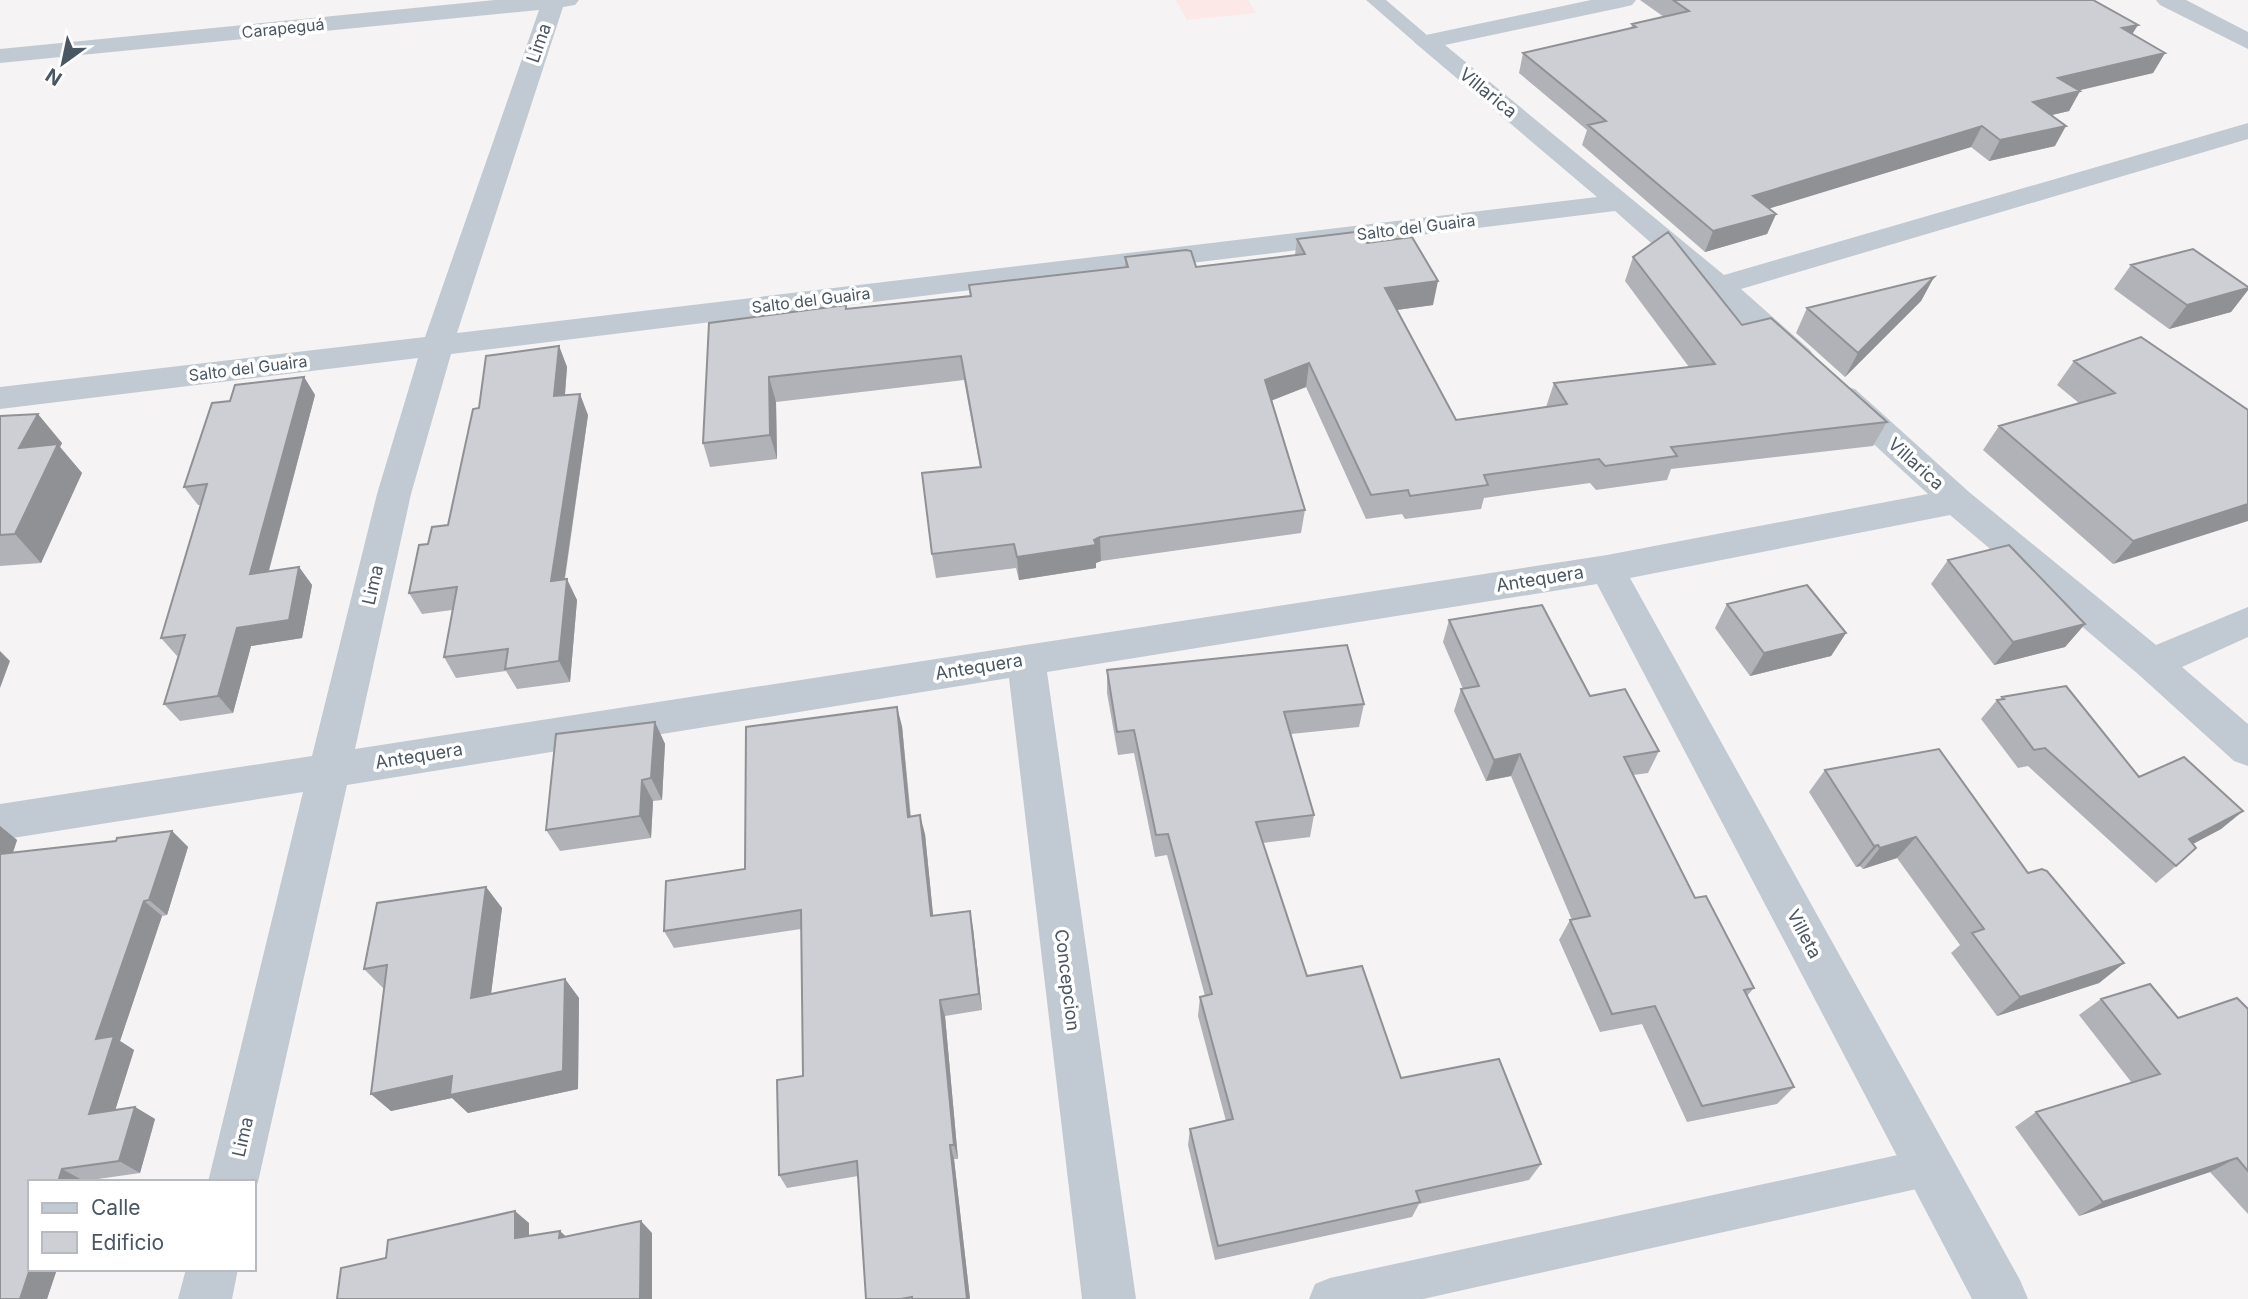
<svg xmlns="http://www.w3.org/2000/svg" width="2248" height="1299" viewBox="0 0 2248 1299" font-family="Inter,sans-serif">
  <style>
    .medical { fill: #fce8e6 }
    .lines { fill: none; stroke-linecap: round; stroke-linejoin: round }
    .service { fill: #c1cad2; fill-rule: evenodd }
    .minor { fill: #c1cad2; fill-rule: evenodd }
    .wall { fill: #b0b2b7 }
    .shaded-wall { fill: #909195 }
    .building { fill: #cdcfd5; stroke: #909195; stroke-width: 2 }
    .labels { text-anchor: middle; stroke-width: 7; stroke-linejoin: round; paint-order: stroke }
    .far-street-label { font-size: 16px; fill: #4a5661; stroke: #fff }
    .street-label { font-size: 18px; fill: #4a5661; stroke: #fff }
  </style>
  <rect width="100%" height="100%" fill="#f5f3f3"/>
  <!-- medical -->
  <path class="medical" d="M1176,0H1248L1256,13L1187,20Z"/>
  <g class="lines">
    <!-- service -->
    <path class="service" d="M1366,0H1386L1435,42L1433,46H1419Z
      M1930,1148L1944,1153L1949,1167L1944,1181L1930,1186L1423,1299H1309L1315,1284L1330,1278Z"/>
    <!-- minor -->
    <path class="minor" d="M495,0H579L575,5L563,7L457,333L1597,197L1414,42L1417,37L1426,35L1591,0H1636L1632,5L1624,7L1445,45L1724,275L2248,123V139L1741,289L1810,350L1815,357L1810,364L1799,367L1788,364L1615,211L451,354L411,494L355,749L1607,555L1928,494L1831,405L1827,397L1831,389L1843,386L1855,389L1969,492L2156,645L2248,607V637L2182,667L2248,724V766L2234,761L2138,674L1950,515L1630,578L2020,1280L2028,1299H1972L1597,584L1047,672L1136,1299H1082L1009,678L347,785L258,1182L254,1193V1182H208L303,792L0,840V804L312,756L377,494L418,358L0,409V387L425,337L539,10L0,63V49Z
      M2156,0H2186L2248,32V49L2160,5Z
      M186,1269H238L232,1299H178Z"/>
  </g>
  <!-- wall -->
  <path class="wall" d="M1640,0H2093L2132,34L2165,53L2153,73L2078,90L2080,91L2069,111L2051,115L2055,146L1989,161L1971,147L1769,208L1776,214L1767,234L1705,252L1582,145L1587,130L1519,73L1523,53L1631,29L1632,24L1664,17Z
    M1297,239L1367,243L1433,305L1397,310L1456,420L1546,407L1554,383L1689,367L1625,281L1633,257L1742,325L1887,422L1873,446L1671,469L1667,480L1596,490L1590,483L1484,498L1481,509L1405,519L1402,514L1366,519L1306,387L1272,400L1305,510L1301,533L1101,561L1096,563V568L1019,580L1016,568L936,578L932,554L980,467L964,380L776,402L777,459L710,467L703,443L709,323L970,297L969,285L1125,267V257L1196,267L1295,255Z
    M2131,265L2248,287V290L2231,312L2169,329L2114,289Z
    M1934,277L1921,301L1845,377L1796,333L1807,308Z
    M559,346L567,367L565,395L588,415L565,579L577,600L570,682L517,689L506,671L456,678L444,657L452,610L422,614L409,593L428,544L448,525L479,408Z
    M2074,361L2248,410L2113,564L1983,450L1999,426L2079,403L2057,385Z
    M304,377L315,395L269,571L299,567L312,585L302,638L251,646L233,713L180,721L164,704L178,655L177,656L161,638L201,505H198L184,487L230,401Z
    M0,416L62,443L60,447L82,473L41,563L0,566Z
    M1948,560L2085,624L2065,647L1994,665L1931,584Z
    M1727,604L1846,633L1831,656L1750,676L1715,628Z
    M1449,620L1590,696L1659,751L1648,773L1633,775L1695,898L1754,988L1747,996L1794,1087L1777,1104L1687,1122L1642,1024L1600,1032L1559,940L1570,920H1572L1511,776L1486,781L1454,711L1461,689H1463L1443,642Z
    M1107,670L1364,704L1359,727L1291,734L1314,815L1310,837L1263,843L1307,976L1401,1078L1541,1164L1529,1180L1419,1204L1412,1217L1215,1260L1188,1145L1190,1129L1226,1121L1198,1016L1200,997L1205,996L1167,855L1155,857L1134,753L1118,755L1107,693Z
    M2002,697L2139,777L2243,811L2221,829L2193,844L2176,866L2156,883L2028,766L2018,768L1981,719L1997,700H2000Z
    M655,722L665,744L662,800L653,801L651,838L560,851L546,830Z
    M902,726L911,817L925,834L933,916L973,928L982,1010L945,1016L958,1159H954L970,1299H866L858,1176L787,1188L779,1175L803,1076L801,929L674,948L664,931L745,869Z
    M1825,770L2028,873L2124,963L2099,983L1997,1016L1951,953L1960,945L1897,858L1863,869L1860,866L1856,867L1809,792Z
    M0,826L17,840L13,853L116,841L172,831L188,847L167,915L162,916L120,1041L134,1050L115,1110L135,1107L155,1119L140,1173L84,1181L30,1269H57L47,1299H0Z
    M486,887L502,908L491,994L565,979L579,998L578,1089L468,1113L452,1098L391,1111L371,1094L384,988H383L364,969Z
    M2101,999L2178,1018L2248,1009V1214L2210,1172L2079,1216L2015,1127L2036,1112L2132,1083L2079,1015Z"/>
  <!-- shaded-wall -->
  <path class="shaded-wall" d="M2138,25L2126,44L2122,28Z
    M2165,53L2153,73L2047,98L2058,78Z
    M2080,91L2069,111L2022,122L2033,102Z
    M1982,126L1971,147L1745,216L1753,196Z
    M2066,126L2055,146L1989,161L2000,140Z
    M1776,214L1767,234L1705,252L1713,231Z
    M1934,277L1921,301L1845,377L1858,353Z
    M1438,281L1433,305L1381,312L1385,288Z
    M2248,288V290L2231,312L2169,329L2187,305Z
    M559,346L567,367L563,418L554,396Z
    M1309,363L1306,387L1263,404L1265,380Z
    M304,377L315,395L263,592L250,574Z
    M769,377L776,402L777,459L770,435Z
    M580,394L588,415L561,602L551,581Z
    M38,414L62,443L60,447L82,473L41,563L15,534L19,448Z
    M2248,504V521L2113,564L2133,541Z
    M1100,537L1101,561L1096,563V568L1019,580L1017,557L1094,540Z
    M299,567L312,585L302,638L251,646L233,713L218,696L237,628Z
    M567,579L577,600L570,682L559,661Z
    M2085,624L2065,647L1994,665L2013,642Z
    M1846,633L1831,656L1750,676L1764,653Z
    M0,651L10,661L0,688Z
    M897,707L902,726L912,836L908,817Z
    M655,722L665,744L662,800L651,778Z
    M1520,754L1511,776L1486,781L1494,760Z
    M642,780L653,801L651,838L640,816Z
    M2243,811L2221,829L2168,857L2189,839Z
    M920,815L925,834L935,934L931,916Z
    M0,826L17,840L6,872L0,867Z
    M172,831L188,847L167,915L149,900Z
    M1916,837L1897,858L1863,869L1880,848Z
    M1878,845L1860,866L1856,867L1874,846Z
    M486,887L502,908L488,1017L471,998Z
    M144,901L162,916L120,1041L134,1050L110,1127L89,1114L96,1039Z
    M970,911L973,928L982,1010L979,994Z
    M2124,963L2099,983L1997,1016L2020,997Z
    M565,979L579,998L578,1089L468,1113L452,1098L391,1111L371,1094Z
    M940,1000L945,1016L958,1159L954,1145Z
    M135,1107L155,1119L140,1173L119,1161Z
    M950,1145L954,1159L970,1299H967Z
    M2237,1158L2210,1172L2079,1216L2103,1202Z
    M62,1169L84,1181V1182H58Z
    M515,1211L529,1223V1250L515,1238Z
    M641,1221L652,1233V1299H640Z
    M560,1231L573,1243L559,1238Z
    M30,1269H57L47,1299H20Z"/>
  <!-- building -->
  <path class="building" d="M1673,0H2093L2138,25L2122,28L2165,53L2058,78L2080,91L2033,102L2066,126L2000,140L1982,126L1753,196L1776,214L1713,231L1588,125L1606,121L1523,53L1636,27L1632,24L1689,11Z
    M1363,231L1367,243L1412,237L1438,281L1385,288L1456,420L1567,404L1554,383L1715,364L1633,257L1668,232L1742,325L1771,318L1887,422L1671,447L1677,456L1605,466L1599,459L1484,475L1488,485L1410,496L1408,490L1371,495L1309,363L1265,380L1305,510L1100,537L1094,540L1096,545L1017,557L1014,544L932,554L922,473L981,467L961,356L769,377L770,435L703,443L709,323L846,305V309L971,296L969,285L1128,267L1125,257L1186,250L1191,251L1196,267L1305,254L1297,239Z
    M2193,249L2248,287V288L2187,305L2131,265Z
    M1934,277L1858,353L1807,308Z
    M2141,337L2248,410V504L2133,541L1999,426L2115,393L2074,361Z
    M559,346L554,396L580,394L551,581L567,579L559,661L505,669L508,649L444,657L457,587L409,593L419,545L428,544L432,527L448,525L473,409L479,408L486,356Z
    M304,377L250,574L299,567L289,620L237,628L218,696L164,704L185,635L161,638L207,484L184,487L212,403L230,401L235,385Z
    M38,414L19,448L58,444L15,534L0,535V416Z
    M2009,545L2085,624L2013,642L1948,560Z
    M1807,585L1846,633L1764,653L1727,604Z
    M1542,605L1590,696L1625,689L1659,751L1624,757L1695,898L1706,896L1754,988L1744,990L1794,1087L1702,1106L1655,1006L1612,1014L1570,920L1590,916L1520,754L1494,760L1461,689L1479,686L1449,620Z
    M1347,645L1364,704L1284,712L1314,815L1256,822L1307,976L1362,966L1401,1078L1499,1059L1541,1164L1416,1191L1420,1202L1218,1246L1190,1129L1233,1119L1200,997L1212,994L1168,834L1156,835L1134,730L1117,732L1107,670Z
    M2066,686L2139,777L2184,757L2243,811L2189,839L2196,848L2176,866L2045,748L2034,750L1997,700L2004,699L2002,697Z
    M897,707L908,817L920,815L931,916L970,911L979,994L940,1000L954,1145H950L967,1299H912V1297L901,1299H866L857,1161L779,1175L777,1080L803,1076L801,910L664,931L666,881L745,869L746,727Z
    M655,722L651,778L642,780L640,816L546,830L556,734Z
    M1939,749L2028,873L2042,869L2047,871L2124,963L2020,997L1972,933L1984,929L1916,837L1880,848L1878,845L1874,846L1825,770Z
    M172,831L149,900L144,901L96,1039L114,1036L89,1114L135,1107L119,1161L62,1169L58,1182H30V1269L20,1299H0V854L116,841L117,838Z
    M486,887L471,998L565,979L563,1071L450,1095L452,1076L371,1094L387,965L364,969L377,903Z
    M2150,984L2178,1018L2237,998L2248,1009V1171L2237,1158L2103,1202L2036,1112L2160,1074L2101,999Z
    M515,1211V1238L560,1231L559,1238L641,1221L640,1299H337L341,1268L386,1258L388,1240Z"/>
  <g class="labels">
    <!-- far-street labels -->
    <g class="far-street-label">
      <text transform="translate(283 28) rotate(-6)" y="6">Carapeguá</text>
      <text transform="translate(1416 227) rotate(-7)" y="6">Salto del Guaira</text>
      <text transform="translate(811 300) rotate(-7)" y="6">Salto del Guaira</text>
      <text transform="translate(248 368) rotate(-7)" y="6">Salto del Guaira</text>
    </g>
    <!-- street labels -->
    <g class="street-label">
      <text transform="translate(539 43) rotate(-71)" y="6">Lima</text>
      <text transform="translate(1488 93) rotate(39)" y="6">Villarica</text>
      <text transform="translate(1916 464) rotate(42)" y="6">Villarica</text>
      <text transform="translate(1540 579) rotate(-9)" y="6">Antequera</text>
      <text transform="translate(373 585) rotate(-77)" y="6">Lima</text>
      <text transform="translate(979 667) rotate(-9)" y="6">Antequera</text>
      <text transform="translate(419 756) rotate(-9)" y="6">Antequera</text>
      <text transform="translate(1804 934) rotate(62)" y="6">Villeta</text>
      <text transform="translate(1067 980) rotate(83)" y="6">Concepcion</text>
      <text transform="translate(243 1137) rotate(-77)" y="6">Lima</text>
    </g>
  </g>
  <!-- legend -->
  <rect x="28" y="1180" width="228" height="91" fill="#ffffff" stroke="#b7bbc0" stroke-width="2"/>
  <rect x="42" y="1203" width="35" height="10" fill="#c1cad2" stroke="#b7bbc0" stroke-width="2"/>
  <text x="91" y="1215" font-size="21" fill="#4a5661">Calle</text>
  <rect x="42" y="1232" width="35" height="21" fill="#cdcfd5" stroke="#b7bbc0" stroke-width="2"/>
  <text x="91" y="1250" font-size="21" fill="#4a5661">Edificio</text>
  <!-- north arrow -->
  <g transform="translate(63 63) rotate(213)" stroke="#ffffff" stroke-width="5" paint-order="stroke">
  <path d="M0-5L12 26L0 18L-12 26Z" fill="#4a5661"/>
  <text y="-10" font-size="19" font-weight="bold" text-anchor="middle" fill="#4a5661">N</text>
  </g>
</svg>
